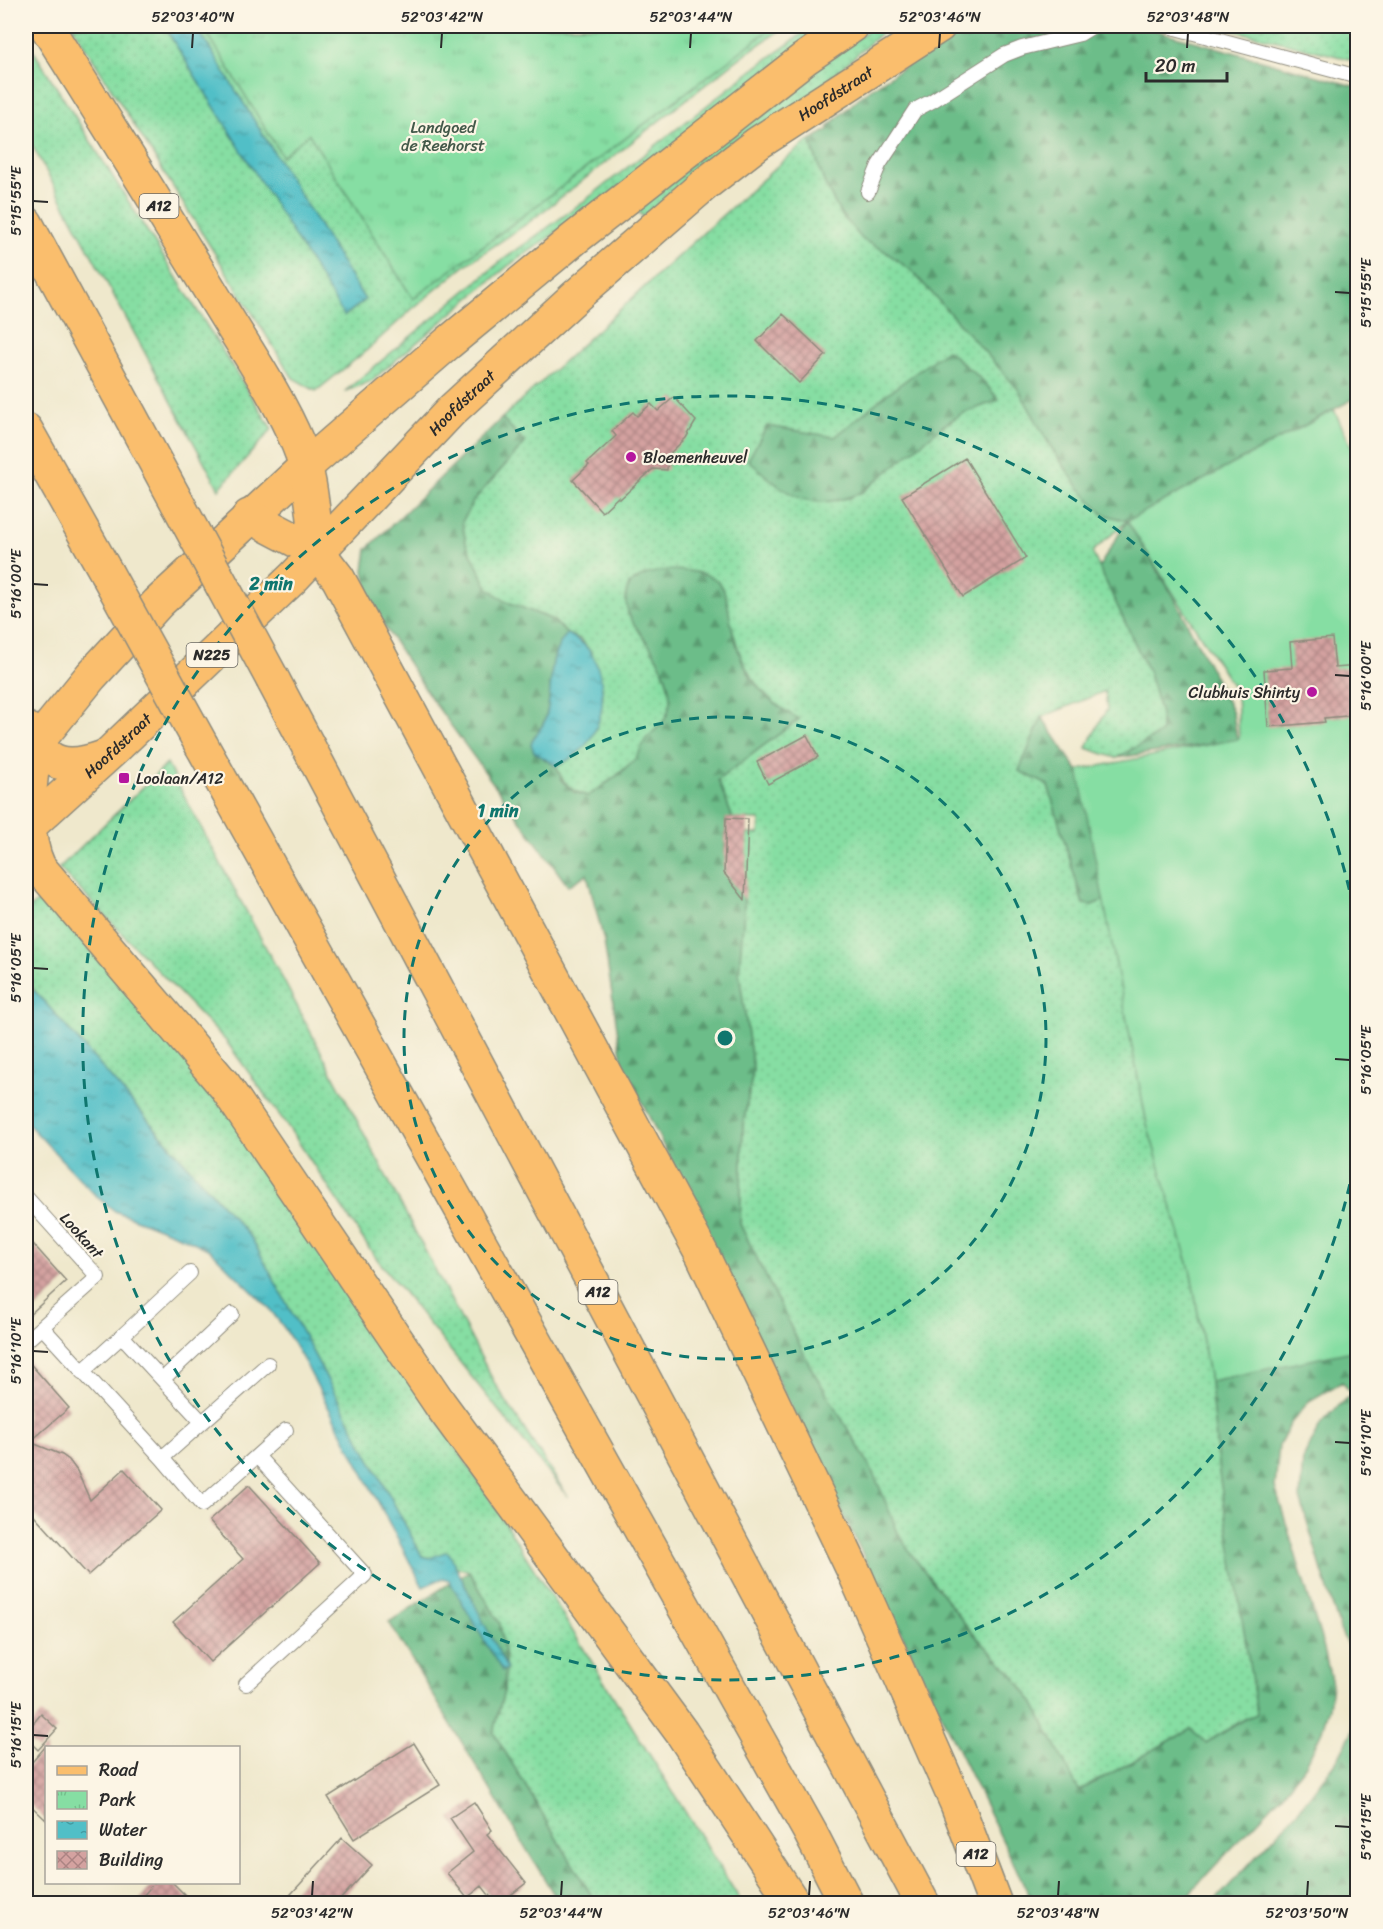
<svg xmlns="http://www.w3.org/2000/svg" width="1383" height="1929" viewBox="0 0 1383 1929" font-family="Sriracha,sans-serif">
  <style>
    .grass { fill: url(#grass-dots); stroke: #588467; stroke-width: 1.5; fill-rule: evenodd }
    .forest { fill: url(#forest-firs); stroke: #4c745a; stroke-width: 1.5 }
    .park { fill: url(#park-tufts); stroke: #588467; stroke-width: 1.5 }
    .pitch { fill: #86dea3; stroke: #588467; stroke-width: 1.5 }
    .water { fill: url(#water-ripples); stroke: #3e7579; stroke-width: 1.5 }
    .building { fill: url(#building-cross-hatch) }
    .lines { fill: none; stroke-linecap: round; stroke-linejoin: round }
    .lane-casing { stroke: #8d8a7c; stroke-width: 16 }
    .primary-casing { stroke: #8d8a7c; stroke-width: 36 }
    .highway-casing { stroke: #8d8a7c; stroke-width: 36 }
    .lane { stroke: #fff; stroke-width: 14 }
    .primary { stroke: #fabe6d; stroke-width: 33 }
    .highway { stroke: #fabe6d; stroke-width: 33 }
    .highway-bridge-casing { stroke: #8d8a7c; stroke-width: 36; stroke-linecap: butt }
    .highway-bridge { stroke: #fabe6d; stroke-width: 33 }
    .ticks { fill: none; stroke: #2b2b2b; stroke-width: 2 }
    .ring { fill: none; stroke: #0f766e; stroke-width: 3; stroke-dasharray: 10 8 }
    .poi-dot { fill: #b5179e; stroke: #fcf5e5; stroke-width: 2 }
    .labels { text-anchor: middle; stroke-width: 4.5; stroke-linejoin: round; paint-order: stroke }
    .shield { fill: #fcf5e5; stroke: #6a6863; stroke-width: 1.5 }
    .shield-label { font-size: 15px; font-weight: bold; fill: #2b2b2b }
    .street-label { font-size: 16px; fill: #2b2b2b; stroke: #fcf5e5 }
    .park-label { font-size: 16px; fill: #425849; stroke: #fcf5e5 }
    .poi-label { font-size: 16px; fill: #2b2b2b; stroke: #fcf5e5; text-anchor: start }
    .centre { fill: #0f766e; stroke: #fcf5e5; stroke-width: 3 }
    .ring-label { font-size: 18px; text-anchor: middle; font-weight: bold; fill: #0f766e; stroke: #fcf5e5; stroke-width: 4.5; stroke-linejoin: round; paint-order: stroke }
    .neatline { fill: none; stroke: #2b2b2b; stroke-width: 2 }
    .ticks-label { font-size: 15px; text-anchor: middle; fill: #2b2b2b }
  </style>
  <defs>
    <pattern id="grass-dots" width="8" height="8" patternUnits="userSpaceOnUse" patternTransform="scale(1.5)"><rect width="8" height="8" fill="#86dea3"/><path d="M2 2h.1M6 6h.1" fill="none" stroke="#74bf8c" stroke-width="1.8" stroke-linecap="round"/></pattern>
    <pattern id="forest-firs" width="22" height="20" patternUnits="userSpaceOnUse" patternTransform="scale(1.5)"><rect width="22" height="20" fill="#6cbd89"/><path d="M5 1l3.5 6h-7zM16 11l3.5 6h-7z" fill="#599a70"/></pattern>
    <pattern id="park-tufts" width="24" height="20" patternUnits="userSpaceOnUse" patternTransform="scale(1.5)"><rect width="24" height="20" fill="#86dea3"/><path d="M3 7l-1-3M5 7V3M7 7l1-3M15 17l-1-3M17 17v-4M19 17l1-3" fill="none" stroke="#74bf8c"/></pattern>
    <pattern id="water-ripples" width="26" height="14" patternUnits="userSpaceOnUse" patternTransform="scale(1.5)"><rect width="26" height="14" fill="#51bfc7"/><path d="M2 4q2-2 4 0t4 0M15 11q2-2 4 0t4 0" fill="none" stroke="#439ba2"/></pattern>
    <pattern id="building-cross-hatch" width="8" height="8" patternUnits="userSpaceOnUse" patternTransform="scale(1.5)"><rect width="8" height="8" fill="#d4a2a0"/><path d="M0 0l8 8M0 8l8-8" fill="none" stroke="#ac8483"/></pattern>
  </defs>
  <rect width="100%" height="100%" fill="#fcf5e5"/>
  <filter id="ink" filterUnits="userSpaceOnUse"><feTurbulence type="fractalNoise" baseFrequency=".0167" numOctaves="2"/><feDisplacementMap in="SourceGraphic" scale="12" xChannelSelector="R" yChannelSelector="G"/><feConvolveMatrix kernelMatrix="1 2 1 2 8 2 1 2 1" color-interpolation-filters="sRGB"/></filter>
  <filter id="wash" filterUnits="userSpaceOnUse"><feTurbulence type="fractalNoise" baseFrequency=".008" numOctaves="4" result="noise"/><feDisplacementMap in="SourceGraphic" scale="24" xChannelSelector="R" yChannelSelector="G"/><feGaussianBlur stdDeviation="1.35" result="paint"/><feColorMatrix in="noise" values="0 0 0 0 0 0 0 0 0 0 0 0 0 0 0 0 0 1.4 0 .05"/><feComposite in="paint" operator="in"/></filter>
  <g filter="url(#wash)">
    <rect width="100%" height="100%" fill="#efe8cc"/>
    <!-- grass -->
    <path class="grass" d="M72,26H164L345,316L365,300L196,26H786L741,57L528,223L467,264L412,309L366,351L316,391L293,378Z
      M813,26H828L586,212L508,266L371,381L344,392L500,262L583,202L755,68Z
      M874,26H889L818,89L643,217L633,205Z
      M1217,26H1357V61Z
      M26,39L272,429L219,489L26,134Z
      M810,140L824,182L840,213L863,240L883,250L912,271L1019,390L1049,444L1077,485L1127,521L1334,410L1357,460L1156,568L1127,521L1092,552L1149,673L1161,714V734L1116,758L1086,748L1107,709L1105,691L1042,717L1019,771L1048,785L1083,904L1092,905L1104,900L1147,1124L1157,1143L1191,1273L1210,1381L1219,1473L1258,1714L1246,1718L1206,1743L1191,1729L1079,1791L1033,1702L1013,1675L970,1630L912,1555L898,1533L879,1486L867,1461L811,1368L740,1224L743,1126L753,1070L739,972L744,910L743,856L747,834H759L760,820L733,819L718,780L799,719C759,698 742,670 732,627L629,584L626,594L628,614L653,650L664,672L671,696L670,707L664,721L646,740L636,758L616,776L588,796C570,791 563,783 556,766L567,761L603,696L597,666L591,652L580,639L567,634L553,620L505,601L488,588L466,543L462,522L473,501L525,443L502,418L714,223L783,161ZM947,350L983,381L999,400L961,414L944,425L862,492L849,498L820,502L748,460L767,426L835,437L887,394Z
      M167,764L286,985L495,1384L568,1497L373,1254L291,1131L226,1041L59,868Z
      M44,897L204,1074L484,1489L742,1903H596L493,1732L504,1691L505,1658L500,1624L469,1571L422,1556L252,1239L34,990L26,976V911Z"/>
    <!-- forest -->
    <path class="forest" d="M965,26H1140L1357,87V397L1127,521L1174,597L1233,713L1237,740L1116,758L1161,733V714L1149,673L1099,567L1127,521L1103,514L1077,485L1049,444L1019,390L912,271L883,250L863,240L840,213L824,182L810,140L828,130L829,126L862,95Z
      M947,350L983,381L999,400L961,414L944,425L862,492C809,516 786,494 748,460L767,426L835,437L887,394Z
      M502,418L525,443L473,501L462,522L466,543L488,588L505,601L553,620L567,634C544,659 555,690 545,719C543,727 537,733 533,739L544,759L556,766L563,782L574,792L588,796C604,785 622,774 635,759C640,753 642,745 646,739C652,732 660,727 665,719C677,697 665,671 653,651C642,633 624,618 626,595C628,564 707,564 720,584C728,595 728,610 731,623C740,668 758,698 799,719L718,780L733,819H726L725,856H743L744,910L739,972L753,1070L743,1126L740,1224L811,1368L867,1461L879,1486L898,1533L912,1555L970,1630L1013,1675L1033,1702L1079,1791L1191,1729L1206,1743L1247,1718L1257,1714L1219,1473L1210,1381L1357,1350V1903H1213L1294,1816L1337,1760L1353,1730L1357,1664L1340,1630L1300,1498L1303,1459L1320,1425L1345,1399L1353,1395L1342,1382L1309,1401L1291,1423L1279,1445L1275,1487L1323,1645L1332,1684L1329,1707L1322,1731L1306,1764L1281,1796L1195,1887L1184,1903H1033L622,1061L604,941L587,874L568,886L431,698L384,626L368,594L364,570L367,549Z
      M1042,717L1079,773L1104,900L1092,905L1083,904L1048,785L1019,771Z
      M469,1571L500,1624L505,1658L504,1691L493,1732L596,1903H559L389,1622Z"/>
    <!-- park -->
    <path class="park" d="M203,26H774L413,299L309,134L282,156Z"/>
    <!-- pitch -->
    <path class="pitch" d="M1334,410L1358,460L1357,1350L1210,1381L1191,1273L1147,1124L1078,770L1239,739L1237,693L1127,521Z"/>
    <!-- water -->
    <path class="water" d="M164,26H196L365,300L344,316Z
      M567,634C585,642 594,653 599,672C609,711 596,750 556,766L534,752L531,744C534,735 542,729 545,720C555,691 544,659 567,634Z
      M34,990L252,1239L422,1556L430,1558L445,1552L449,1553L507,1669L502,1671L449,1580L443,1578L423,1587L305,1363L285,1329L269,1308L210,1250L187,1239L115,1211L97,1197L26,1122V996Z"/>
    <g id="blocks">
      <!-- building -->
      <path class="building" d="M783,314L826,355L799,383L757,341Z
        M674,397L696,421L686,438L668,455L667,470L653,469L620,499L618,497L602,512L573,480L589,465L587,463L616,436L612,431L633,412L637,416L651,404L658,411Z
        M965,458L1026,558L963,597L902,497Z
        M1332,638L1335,668L1358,666V715L1324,718L1325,722L1268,727L1264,670L1292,668L1290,642Z
        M807,735L818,757L768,784L757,762Z
        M726,818L748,819L745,900L724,873Z
        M26,1236L66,1281L26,1318Z
        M26,1359L69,1408L30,1442L62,1455L69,1460L77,1471L90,1500L124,1469L161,1510L88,1575L26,1506Z
        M249,1485L320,1563L210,1662L173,1622L243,1559L209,1521Z
        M41,1714L57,1729L38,1750L26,1738V1732Z
        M414,1743L440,1785L354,1839L328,1797Z
        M46,1746V1820L26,1801V1769Z
        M474,1802L492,1830L487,1834L526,1883L499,1904H496L482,1886L467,1898L447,1873L473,1852L450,1818Z
        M342,1838L372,1865L336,1904H282Z
        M155,1882H172L194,1904H136Z"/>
    </g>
  </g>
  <g filter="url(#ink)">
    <use href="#blocks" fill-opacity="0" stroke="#8d8a7c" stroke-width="1.5"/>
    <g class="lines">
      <defs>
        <path id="lane" d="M1168,26L1358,77
          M868,192L879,165L915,110L932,101L1004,55L1022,48L1080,34L1093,26
          M26,1197L98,1277L26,1341
          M190,1273L122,1336L202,1422
          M42,1327L162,1458L202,1505L286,1430
          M82,1372L122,1336
          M163,1379L232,1314
          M162,1458L268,1364
          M246,1684L365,1575L257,1456"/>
        <g id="primary">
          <path d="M26,756L91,676L158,603L305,467L448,343L574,239L804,59L852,26"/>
          <path id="s1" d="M26,829L113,750L293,578L452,410L576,296L705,184L758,143L939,26"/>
        </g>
        <path id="highway" d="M46,26C104,118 162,211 219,305C245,348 279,398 298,444C312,477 313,517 318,552
          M26,223L178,504
          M26,430L106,572
          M249,516L318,552L338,578L702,1254L856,1576L957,1804L995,1904
          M273,680L923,1904
          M27,729C47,766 65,771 104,757
          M35,744C31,785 21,829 39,867L225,1086L440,1404L682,1733L794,1904
          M202,746L810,1832L847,1904"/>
      </defs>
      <!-- lane casing -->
      <use href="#lane" class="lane-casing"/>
      <!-- primary casing -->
      <use href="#primary" class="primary-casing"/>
      <!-- highway casing -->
      <use href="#highway" class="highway-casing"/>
      <!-- lane -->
      <use href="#lane" class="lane"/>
      <!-- primary -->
      <use href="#primary" class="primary"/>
      <!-- highway -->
      <use href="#highway" class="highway"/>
      <defs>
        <path id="highway-bridge" d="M178,504L273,680
          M106,572L202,746"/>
      </defs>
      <!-- highway-bridge casing -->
      <use href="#highway-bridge" class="highway-bridge-casing"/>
      <!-- highway-bridge -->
      <use href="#highway-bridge" class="highway-bridge"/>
    </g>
  </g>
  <!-- ticks -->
  <path class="ticks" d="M192,48L193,33M441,48L442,33M690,48L691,33M939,48L940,33M1187,48L1188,33M33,201L48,202M1335,292L1350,293M33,584L48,585M1335,675L1350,676M33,968L48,969M1335,1059L1350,1060M33,1351L48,1352M1335,1442L1350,1443M33,1735L48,1736M1335,1826L1350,1827M312,1896L313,1881M561,1896L562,1881M809,1896L810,1881M1058,1896L1059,1881M1307,1896L1308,1881"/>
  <!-- distance rings -->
  <g class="ring">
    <circle cx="725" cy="1038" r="321"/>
    <path d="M1357 1149A642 642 0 1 1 1357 927"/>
  </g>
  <!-- markers -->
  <g class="poi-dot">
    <circle cx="631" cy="457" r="6"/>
    <circle cx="1312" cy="692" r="6"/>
    <rect x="118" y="772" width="12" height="12" rx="3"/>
  </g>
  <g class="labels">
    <!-- shield labels -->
    <g class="shield">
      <rect x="139.5" y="194" width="39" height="24" rx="4.5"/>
      <rect x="186.5" y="643" width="51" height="24" rx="4.5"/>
      <rect x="578.5" y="1280" width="39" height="24" rx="4.5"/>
      <rect x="956.5" y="1842" width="39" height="24" rx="4.5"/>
    </g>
    <g class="shield-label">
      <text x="159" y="211">A12</text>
      <text x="212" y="660">N225</text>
      <text x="598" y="1297">A12</text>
      <text x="976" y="1859">A12</text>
    </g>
    <!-- street labels -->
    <g class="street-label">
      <text dy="6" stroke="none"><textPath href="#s1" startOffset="1096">Hoofdstraat</textPath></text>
      <text dy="6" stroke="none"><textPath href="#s1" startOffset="610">Hoofdstraat</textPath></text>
      <text dy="6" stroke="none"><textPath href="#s1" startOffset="124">Hoofdstraat</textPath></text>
      <text transform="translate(82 1235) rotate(48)" y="6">Lookant</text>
    </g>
    <!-- park labels -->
    <g class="park-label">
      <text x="443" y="133">Landgoed<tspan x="443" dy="18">de Reehorst</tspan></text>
    </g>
    <!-- poi labels -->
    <g class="poi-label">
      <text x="643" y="463">Bloemenheuvel</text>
      <text x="1300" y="698" text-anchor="end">Clubhuis Shinty</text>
      <text x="136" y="784">Loolaan/A12</text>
    </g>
  </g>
  <circle cx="725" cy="1038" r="9" class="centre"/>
  <g class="ring-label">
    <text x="271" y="590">2 min</text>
    <text x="498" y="817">1 min</text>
  </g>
  <!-- margin -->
  <rect width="1383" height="1929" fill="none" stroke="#fcf5e5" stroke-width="66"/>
  <!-- legend -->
  <rect x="45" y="1746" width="195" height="138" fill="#fcf5e5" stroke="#a8a49b" stroke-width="1.5"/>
  <rect x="57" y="1766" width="30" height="9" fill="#fabe6d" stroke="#a8a49b" stroke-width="1.5"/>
  <text x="99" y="1776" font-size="18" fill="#2b2b2b">Road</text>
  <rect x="57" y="1791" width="30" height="18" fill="url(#park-tufts)" stroke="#a8a49b" stroke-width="1.5"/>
  <text x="99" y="1806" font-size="18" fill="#2b2b2b">Park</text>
  <rect x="57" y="1821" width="30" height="18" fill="url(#water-ripples)" stroke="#a8a49b" stroke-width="1.5"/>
  <text x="99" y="1836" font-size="18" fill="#2b2b2b">Water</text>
  <rect x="57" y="1851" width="30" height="18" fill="url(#building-cross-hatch)" stroke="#a8a49b" stroke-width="1.5"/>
  <text x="99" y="1866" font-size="18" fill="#2b2b2b">Building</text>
  <!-- scale -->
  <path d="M1146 72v9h81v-9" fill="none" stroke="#2b2b2b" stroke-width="3"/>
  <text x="1155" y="72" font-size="18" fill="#2b2b2b" stroke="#fcf5e5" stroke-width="4.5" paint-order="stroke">20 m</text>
  <rect x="33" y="33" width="1317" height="1863" class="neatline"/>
  <g class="ticks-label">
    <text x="193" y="22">52°03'40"N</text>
    <text x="442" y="22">52°03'42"N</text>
    <text x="691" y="22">52°03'44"N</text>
    <text x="940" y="22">52°03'46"N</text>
    <text x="1188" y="22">52°03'48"N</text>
    <text transform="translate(16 201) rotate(-90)" y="5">5°15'55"E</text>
    <text transform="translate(1366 293) rotate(-90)" y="5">5°15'55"E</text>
    <text transform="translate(16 584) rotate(-90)" y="5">5°16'00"E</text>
    <text transform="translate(1366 676) rotate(-90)" y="5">5°16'00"E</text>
    <text transform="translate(16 968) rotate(-90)" y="5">5°16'05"E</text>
    <text transform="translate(1366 1060) rotate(-90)" y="5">5°16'05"E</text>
    <text transform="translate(16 1351) rotate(-90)" y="5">5°16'10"E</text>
    <text transform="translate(1366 1443) rotate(-90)" y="5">5°16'10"E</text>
    <text transform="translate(16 1735) rotate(-90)" y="5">5°16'15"E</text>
    <text transform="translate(1366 1827) rotate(-90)" y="5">5°16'15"E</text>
    <text x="312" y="1918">52°03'42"N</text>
    <text x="561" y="1918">52°03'44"N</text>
    <text x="809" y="1918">52°03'46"N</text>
    <text x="1058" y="1918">52°03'48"N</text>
    <text x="1307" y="1918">52°03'50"N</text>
  </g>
</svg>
